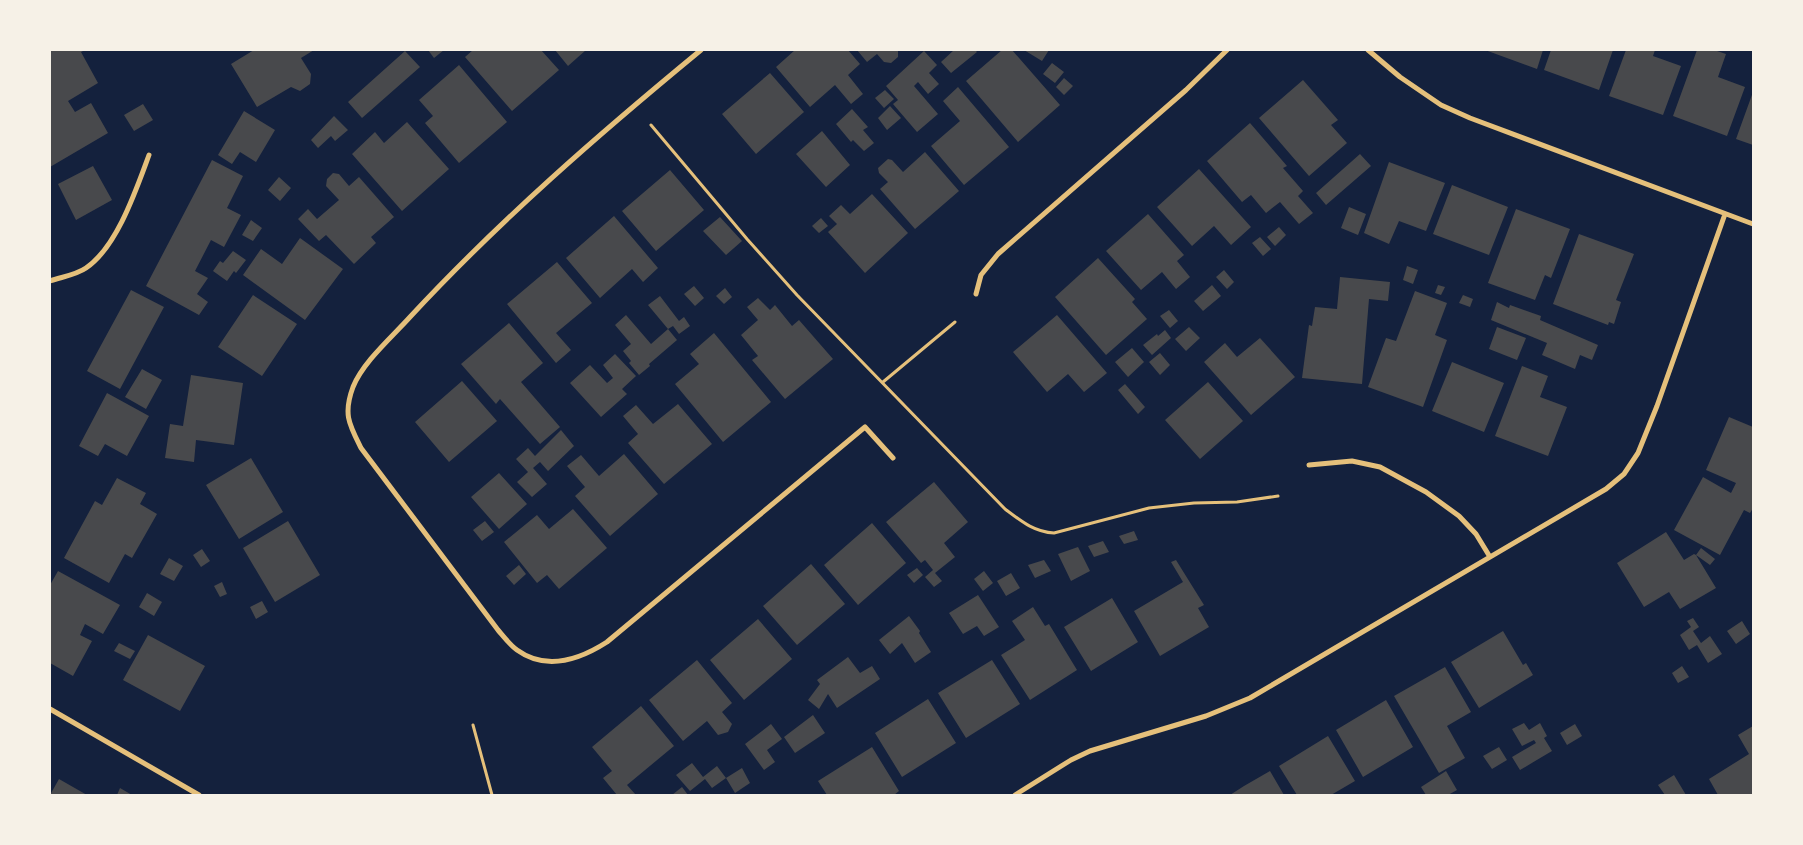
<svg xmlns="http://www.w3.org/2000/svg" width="1803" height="845" viewBox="0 0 1803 845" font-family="Barlow,sans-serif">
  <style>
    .building { fill: #48494c }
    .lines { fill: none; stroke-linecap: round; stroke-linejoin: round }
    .path { stroke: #e5c07b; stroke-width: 3 }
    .minor { stroke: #e5c07b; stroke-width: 5 }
  </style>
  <rect width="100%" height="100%" fill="#14213d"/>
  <!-- building -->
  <path class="building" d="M50,50H85L81,52L98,83L68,101L75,112L91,103L108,133L50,167V56L51,55Z
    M254,50H314L301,58L311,74L310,84L300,91L291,87L257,107L231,64Z
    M428,50H444L434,58Z
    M473,50H541L559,70L512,111L465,57Z
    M555,50H586L568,66Z
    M795,50H848L860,64L848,75L863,94L851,104L835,85L810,107L776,67Z
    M857,50H898V57L891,63L884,62L877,54L867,62Z
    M954,50H975L977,52L951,73L941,62Z
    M1002,50H1012L1060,105L1018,142L966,81Z
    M1024,50H1049L1042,61Z
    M1485,50H1543L1537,69Z
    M1551,50H1613L1599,90L1544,70Z
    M1626,50H1655L1653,56L1681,66L1663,115L1609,96Z
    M1697,50H1714L1726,54L1718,77L1745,87L1727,136L1673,116Z
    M405,51L420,67L362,118L348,102Z
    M924,51L937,65L929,73L939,84L928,94L918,82L914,86L938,114L917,132L893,104L898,100L886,86Z
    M1052,63L1064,72L1055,83L1043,74Z
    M459,65L507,122L459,163L425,123L433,116L419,100Z
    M770,73L804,112L756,154L722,114Z
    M1064,78L1073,86L1064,95L1056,87Z
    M1303,80L1338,120L1331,125L1347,143L1309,176L1259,118Z
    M958,87L1009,147L964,185L931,146L960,121L943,101Z
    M885,90L894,99L884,108L875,98Z
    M1753,92V145L1736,139Z
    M143,104L153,120L134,131L124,115Z
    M890,106L901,118L887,130L878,118Z
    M852,109L868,127L863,130L874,143L864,151L853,140L851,142L836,124Z
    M244,111L275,130L256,162L240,152L232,164L218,155Z
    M334,116L348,130L335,141L331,136L318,148L311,140Z
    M407,122L449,169L402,211L352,154L375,132L384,143Z
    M1250,123L1287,166L1283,168L1303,191L1298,196L1313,213L1299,224L1280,202L1266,213L1251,195L1242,202L1207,161Z
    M822,131L850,165L826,187L796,154Z
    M925,152L959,191L915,229L880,189L888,182L879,173L878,168L888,159L892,160L903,172Z
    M1360,154L1371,166L1326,205L1316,193Z
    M212,160L243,176L227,208L241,215L224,247L211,240L195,271L208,278L197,294L208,302L199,315L146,286Z
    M1389,162L1445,183L1426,231L1399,221L1389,244L1364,233Z
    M93,166L112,200L76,220L58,184Z
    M1199,169L1251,227L1231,245L1214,226L1192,246L1157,207Z
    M670,170L704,210L656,251L622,211Z
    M333,173L339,174L349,186L359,177L394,217L371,237L376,243L354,264L326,235L319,241L298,219L308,209L317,219L339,200L326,186L327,179Z
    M279,177L291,188L280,201L268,190Z
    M1452,185L1508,207L1489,255L1433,234Z
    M872,194L908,233L865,273L828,232L837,224L829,216L841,205L850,214Z
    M1349,207L1366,214L1358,235L1341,228Z
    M1516,209L1570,229L1551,278L1545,275L1535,300L1488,283Z
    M1148,214L1184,255L1177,261L1190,277L1176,289L1162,272L1141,290L1106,251Z
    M614,216L658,268L643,282L632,269L600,298L566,258Z
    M720,217L742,241L726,255L703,231Z
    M821,218L828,226L819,233L812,226Z
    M251,220L262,228L253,241L242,235Z
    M1279,227L1286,235L1275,246L1267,237Z
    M1579,234L1634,254L1616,300L1621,302L1614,324L1609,322L1608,325L1553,304Z
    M1260,237L1271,249L1263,256L1252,243Z
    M300,238L343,269L305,320L243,275L261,249L282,264Z
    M233,251L246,260L236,273L234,271L227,281L213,271L220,261L223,263Z
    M1098,258L1135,299L1132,302L1147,319L1106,355L1055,297Z
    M557,262L592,303L556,333L571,350L556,363L507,304Z
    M1407,266L1418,270L1413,284L1403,280Z
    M1224,270L1234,282L1227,289L1216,277Z
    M1340,277L1390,282L1388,301L1369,299L1362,384L1302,378L1309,325L1312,326L1315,307L1337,309Z
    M1212,285L1221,296L1203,311L1194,301Z
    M1438,285L1445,287L1441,295L1435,293Z
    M694,286L704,298L695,306L684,294Z
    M725,288L732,297L724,304L716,296Z
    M131,290L164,307L120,389L87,371Z
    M1415,291L1447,303L1435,335L1447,340L1423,407L1368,387L1386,338L1396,341Z
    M253,295L297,324L262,376L218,347Z
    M1463,295L1473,299L1470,307L1459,303Z
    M660,296L679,321L684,317L690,326L679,334L673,326L668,329L648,305Z
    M758,298L770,310L775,305L792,326L799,320L833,359L785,399L752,360L758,356L741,335L758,320L747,307Z
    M1497,302L1509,308L1510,305L1541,316L1540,320L1598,345L1592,360L1580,355L1575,369L1542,355L1547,343L1491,320Z
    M1169,310L1178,321L1170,328L1160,316Z
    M626,315L651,344L668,329L677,340L649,364L650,366L639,375L629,363L631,361L623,351L631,344L615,325Z
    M1057,315L1107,373L1084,392L1068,374L1047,392L1013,352Z
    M509,323L543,363L521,382L560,427L540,444L500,399L496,404L461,364Z
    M1189,327L1200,338L1186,351L1175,339Z
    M1497,327L1526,338L1517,360L1489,349Z
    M1165,330L1171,338L1152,355L1143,345L1157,334L1158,336Z
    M714,333L771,402L723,442L675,384L699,364L690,354Z
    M1260,338L1295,377L1251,415L1204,362L1225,343L1237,357Z
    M1132,348L1144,362L1128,377L1115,362Z
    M1160,353L1170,365L1160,375L1149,362Z
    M615,354L636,376L622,389L627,394L601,417L570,383L590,365L607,383L613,378L603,365Z
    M1452,362L1504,383L1484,432L1432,411Z
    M1522,366L1548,376L1540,397L1567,407L1548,456L1495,436Z
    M142,369L162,380L146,409L125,397Z
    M191,375L243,383L234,445L196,440L194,462L165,458L170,424L183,426Z
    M462,381L497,421L449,462L415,422Z
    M1208,382L1243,421L1200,459L1165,420Z
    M1125,384L1145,407L1138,414L1118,390Z
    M107,393L149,416L127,456L105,444L98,456L79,446Z
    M678,404L712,444L664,484L628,443L638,434L623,416L636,405L653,424Z
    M1729,417L1753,427V508L1750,513L1744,510L1720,555L1674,530L1703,477L1731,493L1736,483L1706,470Z
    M561,430L574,446L548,471L540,462L533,468L547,484L532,497L517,482L528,472L516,459L528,448L535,456Z
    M624,454L658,494L610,536L575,496L585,487L567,466L581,455L599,476Z
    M251,458L283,512L239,539L206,485Z
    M499,473L527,504L499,529L471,497Z
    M117,478L146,493L140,504L157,514L132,558L125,554L109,583L64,558L95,501L102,505Z
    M934,482L968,522L944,543L955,557L935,573L942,581L934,587L925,577L933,570L925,560L921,563L886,522Z
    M573,509L607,548L559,589L547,575L537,583L504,542L537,515L549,529Z
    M288,521L320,575L275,602L243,548Z
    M485,521L494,532L482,541L473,530Z
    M872,523L906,563L858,605L824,565Z
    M1134,531L1138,540L1124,544L1119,536Z
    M1666,532L1684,560L1694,554L1696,555L1716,588L1680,609L1669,592L1644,607L1617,563Z
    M1103,541L1109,552L1094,557L1088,546Z
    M1078,547L1090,571L1071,581L1058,554Z
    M1701,548L1715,559L1710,565L1696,555Z
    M202,549L210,561L201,567L193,555Z
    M169,558L183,566L174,581L160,574Z
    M1044,560L1051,571L1035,578L1028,565Z
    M1176,560L1204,605L1198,608L1209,627L1160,656L1134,611L1183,582L1171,562Z
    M811,564L845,604L797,645L763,606Z
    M519,565L526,574L514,585L506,576Z
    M917,568L923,575L914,583L907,575Z
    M58,571L120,605L103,634L85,624L80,635L92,641L73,676L50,663V585Z
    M984,571L993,583L983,591L974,579Z
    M1011,573L1020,588L1006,596L997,581Z
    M222,582L227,594L220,597L214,586Z
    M147,593L162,602L154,616L139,607Z
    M978,595L999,627L984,636L977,626L963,634L949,613Z
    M1112,598L1138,642L1091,671L1064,627Z
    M262,601L268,612L256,619L250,607Z
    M1033,607L1045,626L1049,624L1077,670L1030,700L1001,655L1025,640L1012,621Z
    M909,616L920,631L919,633L931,652L915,663L902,643L890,654L879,640Z
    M1693,618L1699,627L1693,631L1701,643L1710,636L1722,654L1708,663L1697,645L1689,650L1680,635L1691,627L1687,621Z
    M758,619L792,659L744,700L710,660Z
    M1742,621L1750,634L1736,644L1727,631Z
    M1503,631L1523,665L1526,663L1533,675L1479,708L1451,662Z
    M148,635L205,666L180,711L123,680Z
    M119,643L135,651L130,659L114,651Z
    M848,657L860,673L872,666L880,679L837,708L828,694L819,709L808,700L820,684L817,680Z
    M697,660L732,703L722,712L732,724L728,732L718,735L707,721L683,741L649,700Z
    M992,660L1020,704L966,738L938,693Z
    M1682,666L1689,677L1678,683L1672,673Z
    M1445,667L1471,712L1447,726L1465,758L1439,773L1394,696Z
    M928,699L956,743L902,777L875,733Z
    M1386,700L1413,747L1363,777L1336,730Z
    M641,706L674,746L627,785L636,795H617L603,778L612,771L592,747Z
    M813,715L825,733L795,753L784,737Z
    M1524,723L1529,730L1540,723L1547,736L1544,738L1552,751L1520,770L1512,757L1536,743L1534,740L1522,746L1512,729Z
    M771,724L782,739L767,750L775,762L764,770L745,744Z
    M1575,724L1582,736L1567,745L1560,733Z
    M1753,726V795H1718L1709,779L1749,754L1738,735Z
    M1328,736L1355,781L1331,795H1297L1279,766Z
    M872,747L899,791L894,795H827L818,781Z
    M1499,747L1507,760L1492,769L1483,756Z
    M692,763L703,777L717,766L726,778L712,788L705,779L690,791L676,775Z
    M742,768L750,783L735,793L726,778Z
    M1270,771L1284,795H1230L1244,786Z
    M1446,771L1457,790L1448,795H1426L1421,787Z
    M1674,775L1686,795H1665L1658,785Z
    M59,779L87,795H50Z
    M682,787L688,795H672Z
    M120,788L132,795H117Z"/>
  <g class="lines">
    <!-- path -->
    <path class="path" d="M651,125L747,239L797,295L1005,509C1021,521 1034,532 1054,533L1149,508L1194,503L1237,502L1278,496
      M883,382L955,322
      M473,725L492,795"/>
    <!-- minor -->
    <path class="minor" d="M701,50C599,134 500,220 410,317C392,337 363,362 353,387C343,414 349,424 361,448L498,630C504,637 510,645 517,650C546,671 579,660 607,642L865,427L893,458
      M1368,50L1400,77L1441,105L1470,118L1753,224
      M50,281C61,277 76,275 86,268C117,247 136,190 149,155
      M976,294L981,275L998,254L1186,90L1227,50
      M1309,465L1352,461L1380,467L1426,492L1459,516L1476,534L1490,557
      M50,709L199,795
      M1015,795L1071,760L1090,751L1206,716L1250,698L1606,489L1624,474L1638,453L1657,406L1725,214"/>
  </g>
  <!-- border -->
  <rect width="1803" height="845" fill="none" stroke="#f6f1e7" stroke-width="102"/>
</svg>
